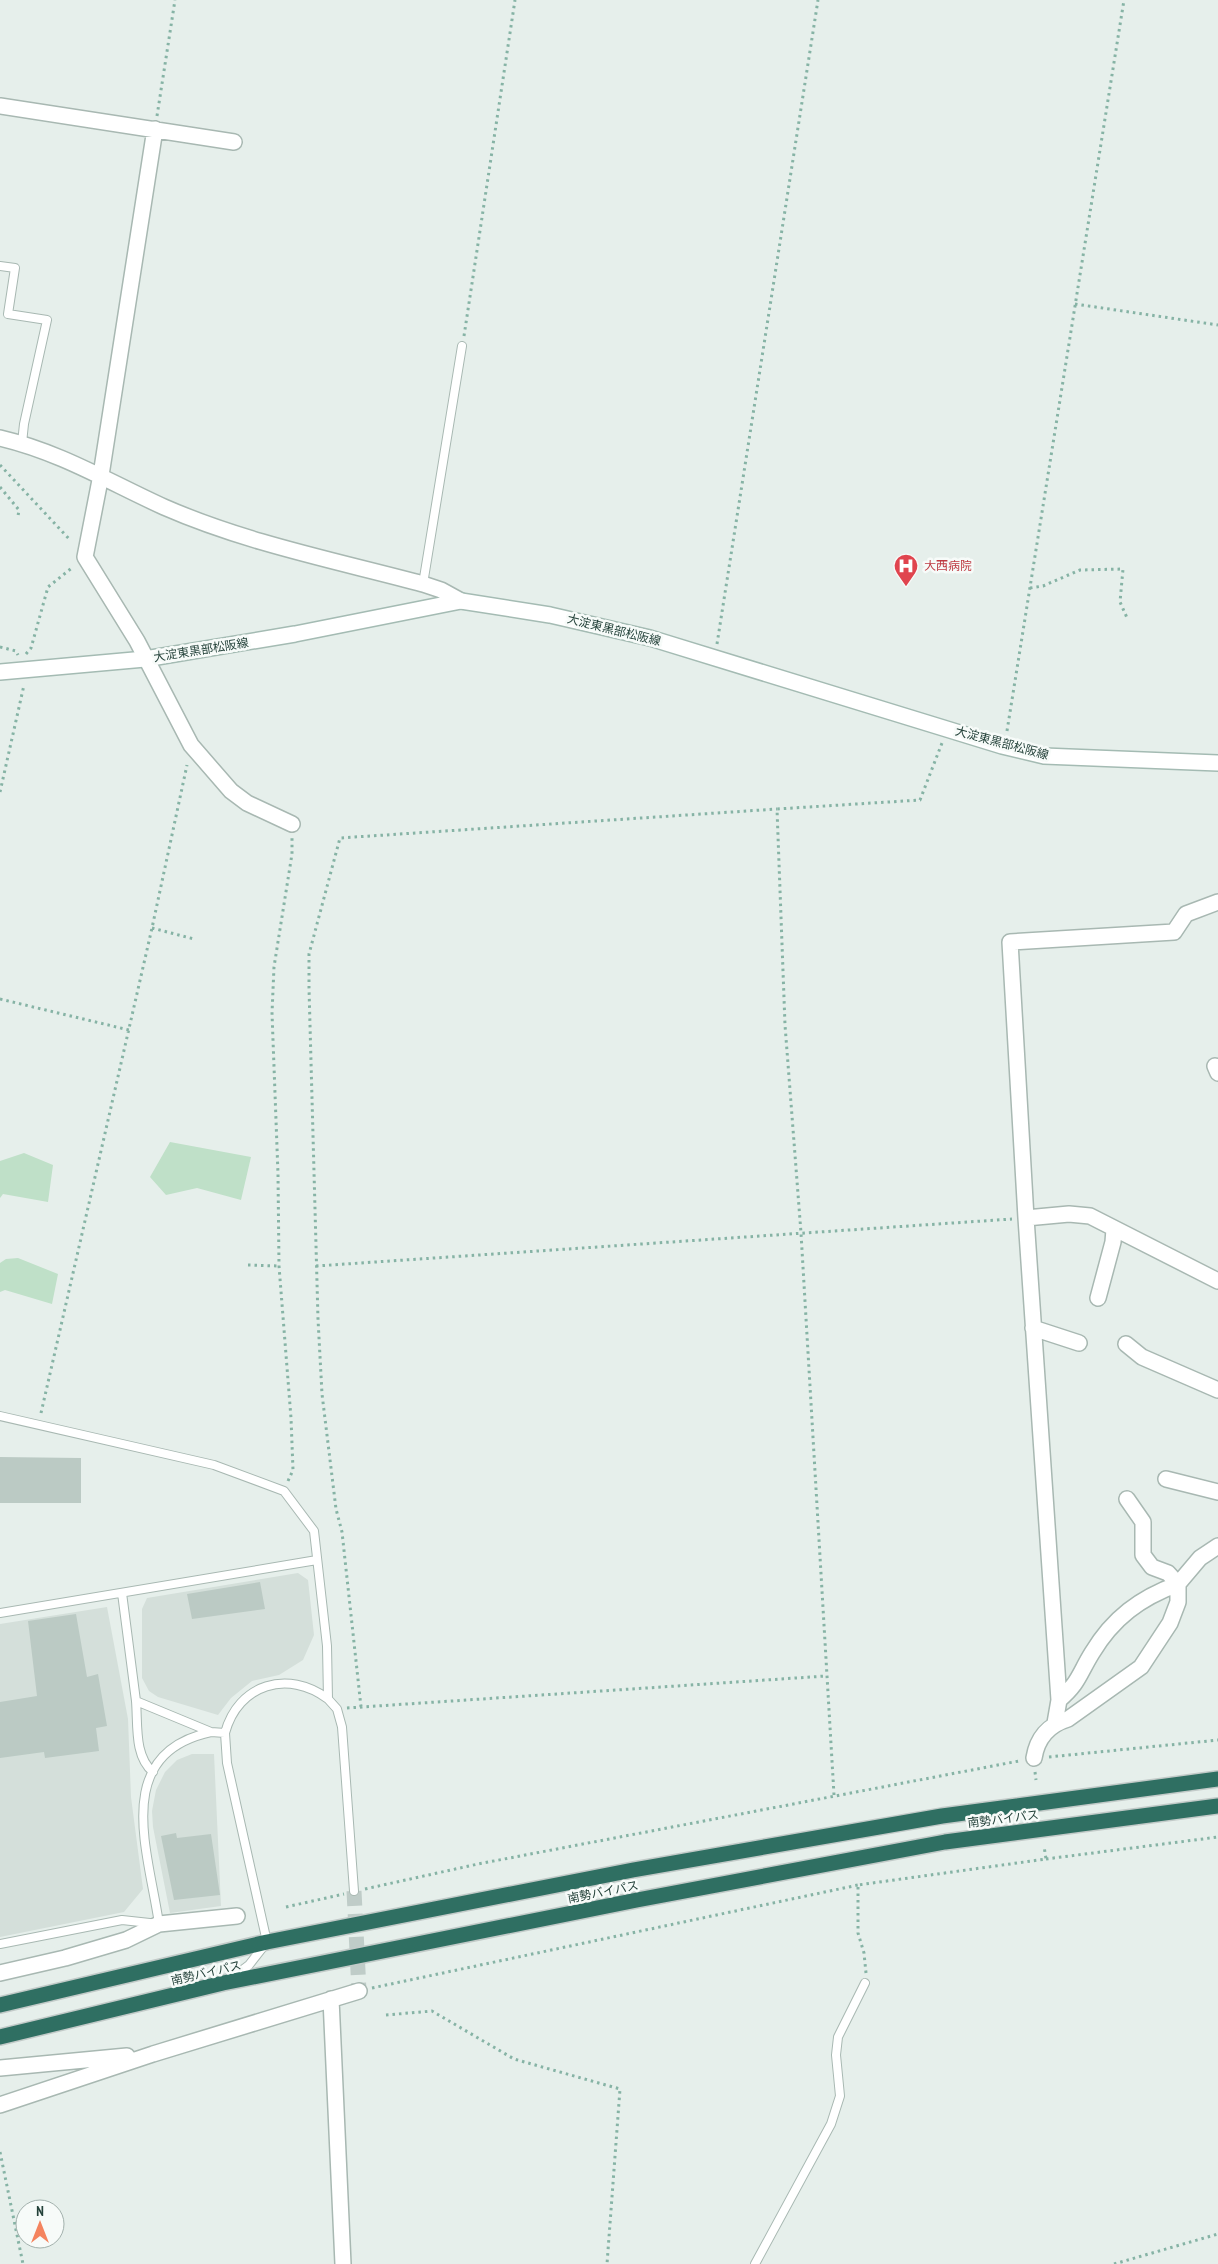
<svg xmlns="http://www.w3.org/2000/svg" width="1218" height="2264" viewBox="0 0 1218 2264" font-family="'PT Sans Narrow','Noto Sans JP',sans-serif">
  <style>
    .built { fill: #d4dfda }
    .green { fill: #bfe0c8 }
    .building { fill: #bbcac4 }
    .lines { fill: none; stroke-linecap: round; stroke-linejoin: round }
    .street-tunnel { stroke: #bfccc8; stroke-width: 15; stroke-dasharray: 15 8; stroke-linecap: butt }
    .lane-casing { stroke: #a8b8b2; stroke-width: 10 }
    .street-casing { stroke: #a8b8b2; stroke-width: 18 }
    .secondary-casing { stroke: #a4bbb3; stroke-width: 18 }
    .highway-casing { stroke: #c2cac8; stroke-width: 18 }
    .path { stroke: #86b3a5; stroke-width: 3; stroke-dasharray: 2.5 4; stroke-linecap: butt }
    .lane { stroke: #fff; stroke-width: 8 }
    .street { stroke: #fff; stroke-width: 15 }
    .secondary { stroke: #fff; stroke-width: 15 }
    .highway { stroke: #2f6f62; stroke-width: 15 }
    .labels { text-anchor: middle; stroke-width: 5; stroke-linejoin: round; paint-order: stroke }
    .health-label { font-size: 12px; fill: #be3a42; stroke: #f7fbf9; text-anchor: start }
    .street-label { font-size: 12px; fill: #24423a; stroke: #f7fbf9 }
  </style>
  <rect width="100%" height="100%" fill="#e6efeb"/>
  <!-- built -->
  <path class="built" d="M298,1573L308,1580L314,1635L303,1660L279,1675L252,1681L231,1698L218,1715L158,1697L149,1691L142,1678V1609L147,1598Z
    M107,1607L128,1719L131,1797L143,1889L124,1912L0,1937V1624Z
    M192,1754H214L221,1906L170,1913L153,1827L152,1811L156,1790L165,1772L177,1760Z"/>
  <!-- green -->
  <path class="green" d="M170,1142L251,1157L241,1200L197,1188L166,1195L150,1177Z
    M24,1153L53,1165L48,1202L3,1194L0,1198V1161Z
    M18,1258L58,1274L52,1304L5,1290L0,1292V1263L6,1259Z"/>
  <!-- building -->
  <path class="building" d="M0,1457L81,1458V1503H0Z
    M260,1582L265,1609L192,1619L187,1594Z
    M76,1614L87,1677L98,1674L107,1726L96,1728L99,1751L45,1758L44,1752L0,1758V1702L37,1696L28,1621Z
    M176,1833L177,1838L211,1834L220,1895L174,1900L161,1836Z"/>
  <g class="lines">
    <!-- street-tunnel -->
    <path class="street-tunnel" d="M354,1891L359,1991"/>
    <defs>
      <path id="lane" d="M0,266L15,268L8,314L47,320L24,424L22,443
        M423,584L462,346
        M0,1416L214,1465L284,1491L314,1531L327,1646L328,1699L337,1709L342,1727L354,1891
        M0,1613L317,1560
        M136,1701C138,1725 134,1756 153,1772
        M211,1732L225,1733L227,1763L267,1942L249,1965L233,1977
        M225,1733C238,1684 288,1669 328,1699
        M0,1944L122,1920L159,1924C149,1853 110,1754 211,1732L136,1701L122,1593
        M755,2264L831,2124L840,2096L836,2055L838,2037L865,1983"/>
      <path id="street" d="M0,106L234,142
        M155,129L101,475L85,557L137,641L191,745L231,791L247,803L292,824
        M0,438C60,452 109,482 164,507C246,543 337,561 423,584L441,590L461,601
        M1215,1066L1218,1073
        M1026,1218L1069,1214L1090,1216L1218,1281
        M1098,1298L1113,1242L1114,1229
        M1033,1328L1079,1343
        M1126,1344L1142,1357L1218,1390
        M1166,1479L1218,1492
        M1059,1700L1026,1218L1010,942L1174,932L1186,914L1218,902
        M1055,1723L1059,1700C1079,1683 1079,1674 1092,1653C1113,1618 1140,1598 1178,1584L1168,1573L1152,1567L1143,1555V1522L1127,1499
        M1034,1758C1037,1739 1048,1725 1068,1719L1141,1667L1170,1623L1178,1602V1584L1200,1558L1218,1546
        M0,1973L65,1958L126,1940L159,1924L237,1916
        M331,1999L343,2264
        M0,2068L127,2056
        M0,2105L153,2054L359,1991"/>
      <path id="secondary" d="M0,672L145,659L295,634L461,601L550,615L650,638L1002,746L1044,756L1218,763"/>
      <path id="highway" d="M0,2005L267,1942L633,1870L942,1816L1218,1779
        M0,2037L223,1983L637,1900L945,1842L1218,1806"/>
    </defs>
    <!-- lane casing -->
    <use href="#lane" class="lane-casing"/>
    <!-- street casing -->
    <use href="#street" class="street-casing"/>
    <!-- secondary casing -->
    <use href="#secondary" class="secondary-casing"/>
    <!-- highway casing -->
    <use href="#highway" class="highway-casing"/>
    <!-- path -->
    <path class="path" d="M157,116L175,0
      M1075,304L1218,325
      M464,336L515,0
      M0,465L71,541
      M0,487L19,510L18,516
      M1030,588L1043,586L1080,570L1123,569L1120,602L1128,620
      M717,644L818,0
      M0,647L16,651L18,655
      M26,654L31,648L48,587L73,567
      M1007,731L1124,0
      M0,792L24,685
      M152,928L194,939
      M0,999L129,1030
      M248,1265L279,1266
      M316,1266L1012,1219
      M41,1413L152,928L187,765
      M288,1481L293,1470L291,1418L279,1266L278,1174L272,1013L274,967L292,854V837
      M361,1707L342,1532L336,1509L322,1394L318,1319L309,988V954L340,838L777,809
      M347,1708L826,1676
      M1049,1757L1218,1740
      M1035,1772L1036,1780
      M834,1795L801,1233L785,1025L777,809L920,800L942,743
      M1046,1859L1218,1837
      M365,1889L478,1864L1019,1761
      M286,1907L344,1894
      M866,1973L864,1953L858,1933V1885L1046,1859L1044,1846
      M372,1988L858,1885
      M386,2015L432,2011L514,2059L620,2089L607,2264
      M0,2152L23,2264
      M1114,2264L1218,2234"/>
    <!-- lane -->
    <use href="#lane" class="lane"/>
    <!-- street -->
    <use href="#street" class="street"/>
    <!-- secondary -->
    <use href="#secondary" class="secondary"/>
    <!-- highway -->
    <use href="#highway" class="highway"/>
  </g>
  <!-- icons -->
  <defs>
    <symbol id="hospital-pin" viewBox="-11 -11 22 30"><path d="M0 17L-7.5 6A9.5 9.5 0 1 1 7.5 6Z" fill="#e0444e" stroke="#f7fbf9"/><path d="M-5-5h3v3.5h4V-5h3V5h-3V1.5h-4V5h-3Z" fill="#fff"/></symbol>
  </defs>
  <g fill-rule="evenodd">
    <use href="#hospital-pin" x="892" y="552" width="28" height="38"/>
  </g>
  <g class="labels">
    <!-- health labels -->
    <g class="health-label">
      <text x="924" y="570">大西病院</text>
    </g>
    <!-- street labels -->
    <g class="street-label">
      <text transform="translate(614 630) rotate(14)" y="4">大淀東黒部松阪線</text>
      <text transform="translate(201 650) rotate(-9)" y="4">大淀東黒部松阪線</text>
      <text transform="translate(1002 743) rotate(15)" y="4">大淀東黒部松阪線</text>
      <text transform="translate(1003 1819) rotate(-7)" y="4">南勢バイパス</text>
      <text transform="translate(603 1892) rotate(-11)" y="4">南勢バイパス</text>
      <text transform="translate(206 1973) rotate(-13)" y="4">南勢バイパス</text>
    </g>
  </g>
  <!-- north arrow -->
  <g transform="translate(40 2224)"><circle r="24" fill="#f7fbf9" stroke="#a3b1ad"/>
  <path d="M0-4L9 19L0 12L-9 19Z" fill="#f4845f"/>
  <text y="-8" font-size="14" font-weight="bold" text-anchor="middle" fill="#24423a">N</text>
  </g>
</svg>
